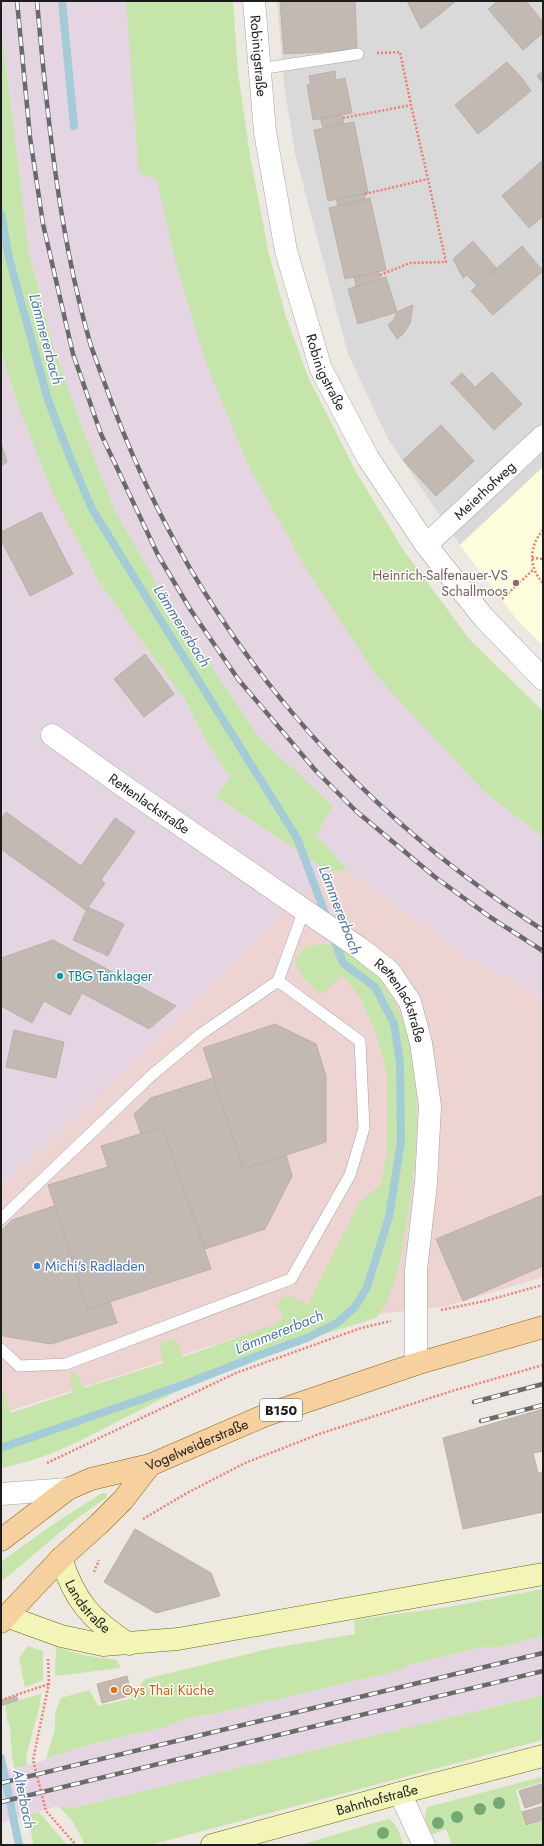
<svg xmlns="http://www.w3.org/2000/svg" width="544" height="1846" viewBox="0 0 544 1846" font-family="Jost,sans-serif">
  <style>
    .residential { fill: #dad9d9 }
    .commercial { fill: #edd3d2 }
    .industrial { fill: #e5d4e2 }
    .education { fill: #fdfddb }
    .grass { fill: #c6e5aa }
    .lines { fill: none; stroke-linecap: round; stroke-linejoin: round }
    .stream { stroke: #a4ccd8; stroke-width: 8 }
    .building { fill: #c1b9b2; stroke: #bdb0a5 }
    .service-casing { stroke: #a3a3a3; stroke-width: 12 }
    .minor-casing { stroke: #a3a3a3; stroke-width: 23 }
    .tertiary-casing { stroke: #a3a3a3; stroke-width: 23 }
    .secondary-casing { stroke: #606b0b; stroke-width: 23 }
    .primary-casing { stroke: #8b6108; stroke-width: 23 }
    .path { stroke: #f17d6e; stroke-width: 2.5; stroke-dasharray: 2 2; stroke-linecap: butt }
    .service { stroke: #fff; stroke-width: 11 }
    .minor { stroke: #fff; stroke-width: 22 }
    .tertiary { stroke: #fff; stroke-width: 22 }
    .secondary { stroke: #f2f5b7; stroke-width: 22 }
    .primary { stroke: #f6d09e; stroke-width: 22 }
    .rail-casing { stroke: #6a6a6a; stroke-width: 4.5 }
    .rail { stroke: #fff; stroke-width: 3; stroke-dasharray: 9; stroke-linecap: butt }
    .tree { fill: #74a874 }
    .education-dot { fill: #8d6e63; stroke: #fff; stroke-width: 1.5 }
    .culture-dot { fill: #0f9aa8; stroke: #fff; stroke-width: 1.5 }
    .shop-dot { fill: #3f7fe0; stroke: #fff; stroke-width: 1.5 }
    .food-dot { fill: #e8710a; stroke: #fff; stroke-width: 1.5 }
    .labels { text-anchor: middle; stroke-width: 3; stroke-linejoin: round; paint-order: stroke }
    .shield { fill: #fff; stroke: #606060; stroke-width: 1 }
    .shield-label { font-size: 13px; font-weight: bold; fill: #1c1c1c }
    .street-label { font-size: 14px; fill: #1c1c1c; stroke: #fff }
    .education-label { font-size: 14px; fill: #785e54; stroke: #fff; text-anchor: end }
    .culture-label { font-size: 14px; fill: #0d838f; stroke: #fff; text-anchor: start }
    .shop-label { font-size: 14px; fill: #366cbe; stroke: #fff; text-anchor: start }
    .food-label { font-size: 14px; fill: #c56008; stroke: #fff; text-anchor: start }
    .water-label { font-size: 15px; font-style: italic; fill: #4e79a5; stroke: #fff }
  </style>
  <rect width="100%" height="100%" fill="#ede9e2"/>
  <!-- residential -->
  <path class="residential" d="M277,1H543V467L460,545L388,439L348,354L295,154L284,85Z"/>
  <!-- commercial -->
  <path class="commercial" d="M348,870L475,962L543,997V1277L447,1306L272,1326L9,1411L1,1423V1188L328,871Z"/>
  <!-- industrial -->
  <path class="industrial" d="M1,1H204L255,349L543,762V997L475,962L348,870L316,835L333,806L259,737L163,595L115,511L79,419L53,345L29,252L1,26Z
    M1,351L19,408L53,493L99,582L185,700L206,741L230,778L215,796L328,871L1,1188Z
    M543,1636V1695L72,1808L58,1806L1,1823V1771L27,1766L91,1744L166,1727L179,1721L203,1715L214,1714L398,1671L409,1665L482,1647H500Z"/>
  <!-- education -->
  <path class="education" d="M543,467V645L518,621L460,545Z"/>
  <!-- grass -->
  <path class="grass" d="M126,1H233L238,73L251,162L269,254L286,317L309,379L356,472L404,551L470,640L543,711V837L482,790L376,675L305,567L249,467L206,363L175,260L157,179L139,173Z
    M1,26L29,252L53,345L79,419L115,511L163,595L259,737L333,806L316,835L348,870L328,871L215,796L230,778L206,741L185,700L99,582L53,494L19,408L1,351Z
    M327,944C334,946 346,947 353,951C376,966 404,1013 409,1040C422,1101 417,1163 406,1224C402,1248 398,1274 389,1297C386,1305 380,1312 376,1318C307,1339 238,1362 174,1393C129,1414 86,1441 39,1458C28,1462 16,1464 4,1468L1,1467V1392L4,1393L10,1413L73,1392L70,1379L71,1372L76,1373L84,1388L163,1363L160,1343L173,1338L176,1340L183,1357L275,1324L284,1318L276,1305L282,1298L291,1296L307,1305L360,1202L381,1184L387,1153V1074L377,1036L360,997L342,975L322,994C309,985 298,975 295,959L306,946Z
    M102,1493L107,1494L106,1498L76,1519L1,1582V1562L52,1525Z
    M543,1589V1636L500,1647H482L409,1665L398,1671L214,1714L203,1715L179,1721L166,1727L91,1744L46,1759L55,1729V1713L61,1698L89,1690L98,1706L130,1699L145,1679L273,1648L355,1634L354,1620L448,1607Z
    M28,1646L43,1651V1680L25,1687L19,1658Z
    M56,1647L83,1655L117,1660L121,1668L55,1676Z
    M41,1694L40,1704L26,1757L27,1766L14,1768L12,1757L10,1726L7,1721L6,1704Z
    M543,1695V1740L150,1845H85L73,1822L58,1806L72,1808Z
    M541,1777L542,1782L516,1790L525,1826L543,1821V1845H452L446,1829L431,1835C428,1826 421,1816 428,1807Z
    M39,1812L67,1845H34L27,1815Z
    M388,1819C397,1822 400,1836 404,1845H300Z"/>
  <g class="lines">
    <!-- stream -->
    <path class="stream" d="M62,1L74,126
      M1,213L9,258L48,400L69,455L92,509L158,616L297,838L327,919
      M1,1448L188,1383L257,1356L307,1338L337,1323L354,1308L361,1298L367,1287L389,1217L401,1142L400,1063L394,1024L375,987L343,963L333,936
      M1,1758L19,1845"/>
  </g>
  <!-- building -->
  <path class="building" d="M280,1H355L357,50L284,54Z
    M407,1H456L421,29Z
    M498,1H526L543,22V33L523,50L488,9Z
    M507,62L522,78L531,91L478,134L455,105Z
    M335,71L336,80L345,78L352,113L313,120L307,85L311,84L309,76Z
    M543,71V83L537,76Z
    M342,115L344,124L323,128L320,118Z
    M354,122L368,193L328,201L314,130Z
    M543,160V216L529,228L502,196Z
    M362,194H365V200L338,206L336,199Z
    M370,198L386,270L345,279L329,208Z
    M473,241L497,269L477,286L467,275L463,278L453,259Z
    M522,246L543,271L493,315L471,291Z
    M378,272L381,279L356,286L354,277Z
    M386,277L397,312L358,324L348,289Z
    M413,305L410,323L404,333L397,339L388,325L394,319L397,312Z
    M492,372L522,404L494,430L451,383L462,373L475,387Z
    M441,425L474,461L436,496L403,460Z
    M1,443L7,462L1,466Z
    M41,512L73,574L30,596L1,540V532Z
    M145,654L174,694L144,717L114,679Z
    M6,812L81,866L115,818L135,832L101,880L105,883L86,910L1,849V819Z
    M88,907L124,924L108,956L73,940Z
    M53,940L176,1006L149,1029L82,993L70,1015L44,1001L32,1023L1,1006V958Z
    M275,1024L316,1044L326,1076V1142L244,1169L203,1048Z
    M14,1030L64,1042L56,1078L6,1067Z
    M213,1078L244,1169L286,1155L292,1176L265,1229L205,1249L163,1127L141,1134L134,1114L151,1098Z
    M163,1127L211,1269L88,1309L48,1185L108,1167L101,1146Z
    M543,1195V1266L463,1301L436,1239Z
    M54,1206L88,1309L110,1302L117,1323L51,1344L3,1336L1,1330V1231L12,1220Z
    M543,1409V1451L533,1453L538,1473L543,1472V1512L463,1529L443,1438Z
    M135,1529L211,1573L220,1596L156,1613L104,1582Z
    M127,1676L132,1695L102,1703L97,1684Z
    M16,1696L18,1700L1,1706V1701Z
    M541,1784L543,1792V1802L525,1808L519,1791Z
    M543,1806V1820L526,1825L522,1812Z"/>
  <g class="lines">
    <defs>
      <path id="service" d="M259,69L358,54
        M1,1219L152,1075L201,1034L278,981L304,910
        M1,1349L19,1366L66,1364L291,1279L350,1175L364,1128L360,1041L278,981"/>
      <g id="minor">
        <path id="s1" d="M254,1L265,132L286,251L321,369L368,458L426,545L484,618L543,679"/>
        <path id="s2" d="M426,545L543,436"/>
        <path id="s3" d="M52,735L122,785L361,949L389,971L410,1002L421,1043L430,1106L426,1183L416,1270V1364"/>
        <path d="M400,1793L424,1845"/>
      </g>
      <path id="tertiary" d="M1,1494L68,1489"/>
      <g id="secondary">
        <path id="s4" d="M61,1558C74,1600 92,1621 129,1644"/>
        <path d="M6,1616L61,1636L103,1645L178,1639L543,1574"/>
        <path id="s5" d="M212,1845L400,1793L543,1756"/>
      </g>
      <g id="primary">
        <path id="s6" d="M1,1540L68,1489L91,1479L150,1465L266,1415L416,1364L543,1327"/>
        <path d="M1,1622L61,1558L99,1524L123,1500L150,1465"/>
      </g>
    </defs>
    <!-- service casing -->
    <use href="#service" class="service-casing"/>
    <!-- minor casing -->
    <use href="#minor" class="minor-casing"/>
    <!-- tertiary casing -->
    <use href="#tertiary" class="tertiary-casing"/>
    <!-- secondary casing -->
    <use href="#secondary" class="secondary-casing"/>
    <!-- primary casing -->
    <use href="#primary" class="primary-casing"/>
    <!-- path -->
    <path class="path" d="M377,53L400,52L411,105
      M343,118L411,105L428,179
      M365,194L428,179L446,262L410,263L380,275
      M543,530C529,546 528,567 543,583
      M532,558L543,559
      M502,599L534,569
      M441,1310L485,1301L543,1285
      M47,1463L236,1373L361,1328L391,1321
      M143,1519L187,1493L245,1463L319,1434L452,1391L543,1365
      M94,1572L99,1560
      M48,1659L49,1683L33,1760L46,1811L76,1845
      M1,1700L49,1684"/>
    <!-- service -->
    <use href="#service" class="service"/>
    <!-- minor -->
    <use href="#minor" class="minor"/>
    <!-- tertiary -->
    <use href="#tertiary" class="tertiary"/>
    <!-- secondary -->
    <use href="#secondary" class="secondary"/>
    <!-- primary -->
    <use href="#primary" class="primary"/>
    <defs>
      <path id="rail" d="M17,1L30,137L43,224L73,354L101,434L158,555L190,609L238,679L316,771L356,811L435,877L490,917L543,951
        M37,1C47,114 59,237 91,346C97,363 104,381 110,398C192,622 342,803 543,930
        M474,1402L543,1384
        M481,1421L543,1405
        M1,1783L543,1653
        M1,1802L543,1671"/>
    </defs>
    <!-- rail casing -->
    <use href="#rail" class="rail-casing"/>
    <!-- rail -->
    <use href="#rail" class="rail"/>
  </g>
  <!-- trees -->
  <g class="tree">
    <circle cx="499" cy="1803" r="6"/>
    <circle cx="480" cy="1809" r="6"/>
    <circle cx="457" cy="1817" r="6"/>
    <circle cx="438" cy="1823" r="6"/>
    <circle cx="383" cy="1833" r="6"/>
  </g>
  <!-- markers -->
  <circle class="education-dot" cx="516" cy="583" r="4"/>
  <circle class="culture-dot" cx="60" cy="976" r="4"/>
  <circle class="shop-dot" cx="37" cy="1266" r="4"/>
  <circle class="food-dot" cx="114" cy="1690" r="4"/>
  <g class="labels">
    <!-- shield labels -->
    <rect class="shield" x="260" y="1399" width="42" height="22" rx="3"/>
    <g class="shield-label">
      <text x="281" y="1415">B150</text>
    </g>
    <!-- street labels -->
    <g class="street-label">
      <text dy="5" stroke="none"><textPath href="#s1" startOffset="55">Robinigstraße</textPath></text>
      <text dy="5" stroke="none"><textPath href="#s1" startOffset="380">Robinigstraße</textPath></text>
      <text dy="5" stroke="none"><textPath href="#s2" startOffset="80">Meierhofweg</textPath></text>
      <text dy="5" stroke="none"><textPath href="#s3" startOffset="119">Rettenlackstraße</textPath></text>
      <text dy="5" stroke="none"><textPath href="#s3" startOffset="443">Rettenlackstraße</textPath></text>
      <text dy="5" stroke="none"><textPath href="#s6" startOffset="221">Vogelweiderstraße</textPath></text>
      <text dy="5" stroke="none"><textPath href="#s4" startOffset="56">Landstraße</textPath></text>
      <text dy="5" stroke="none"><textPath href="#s5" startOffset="171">Bahnhofstraße</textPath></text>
    </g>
    <!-- education labels -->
    <g class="education-label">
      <text x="508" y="580">Heinrich-Salfenauer-VS<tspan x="508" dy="16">Schallmoos</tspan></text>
    </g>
    <!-- culture labels -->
    <g class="culture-label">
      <text x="68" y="981">TBG Tanklager</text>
    </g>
    <!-- shop labels -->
    <g class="shop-label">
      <text x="45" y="1271">Michi's Radladen</text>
    </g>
    <!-- food labels -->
    <g class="food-label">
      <text x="122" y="1695">Oys Thai Küche</text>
    </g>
    <!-- water labels -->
    <g class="water-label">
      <text transform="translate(46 339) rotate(75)" y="5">Lämmererbach</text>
      <text transform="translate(182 626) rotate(58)" y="5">Lämmererbach</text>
      <text transform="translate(340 910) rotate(69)" y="5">Lämmererbach</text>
      <text transform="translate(279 1332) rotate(-22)" y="5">Lämmererbach</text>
      <text transform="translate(24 1799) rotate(78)" y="5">Alterbach</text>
    </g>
  </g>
  <!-- border -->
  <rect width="544" height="1846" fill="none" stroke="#1c1c1c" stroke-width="4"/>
</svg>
